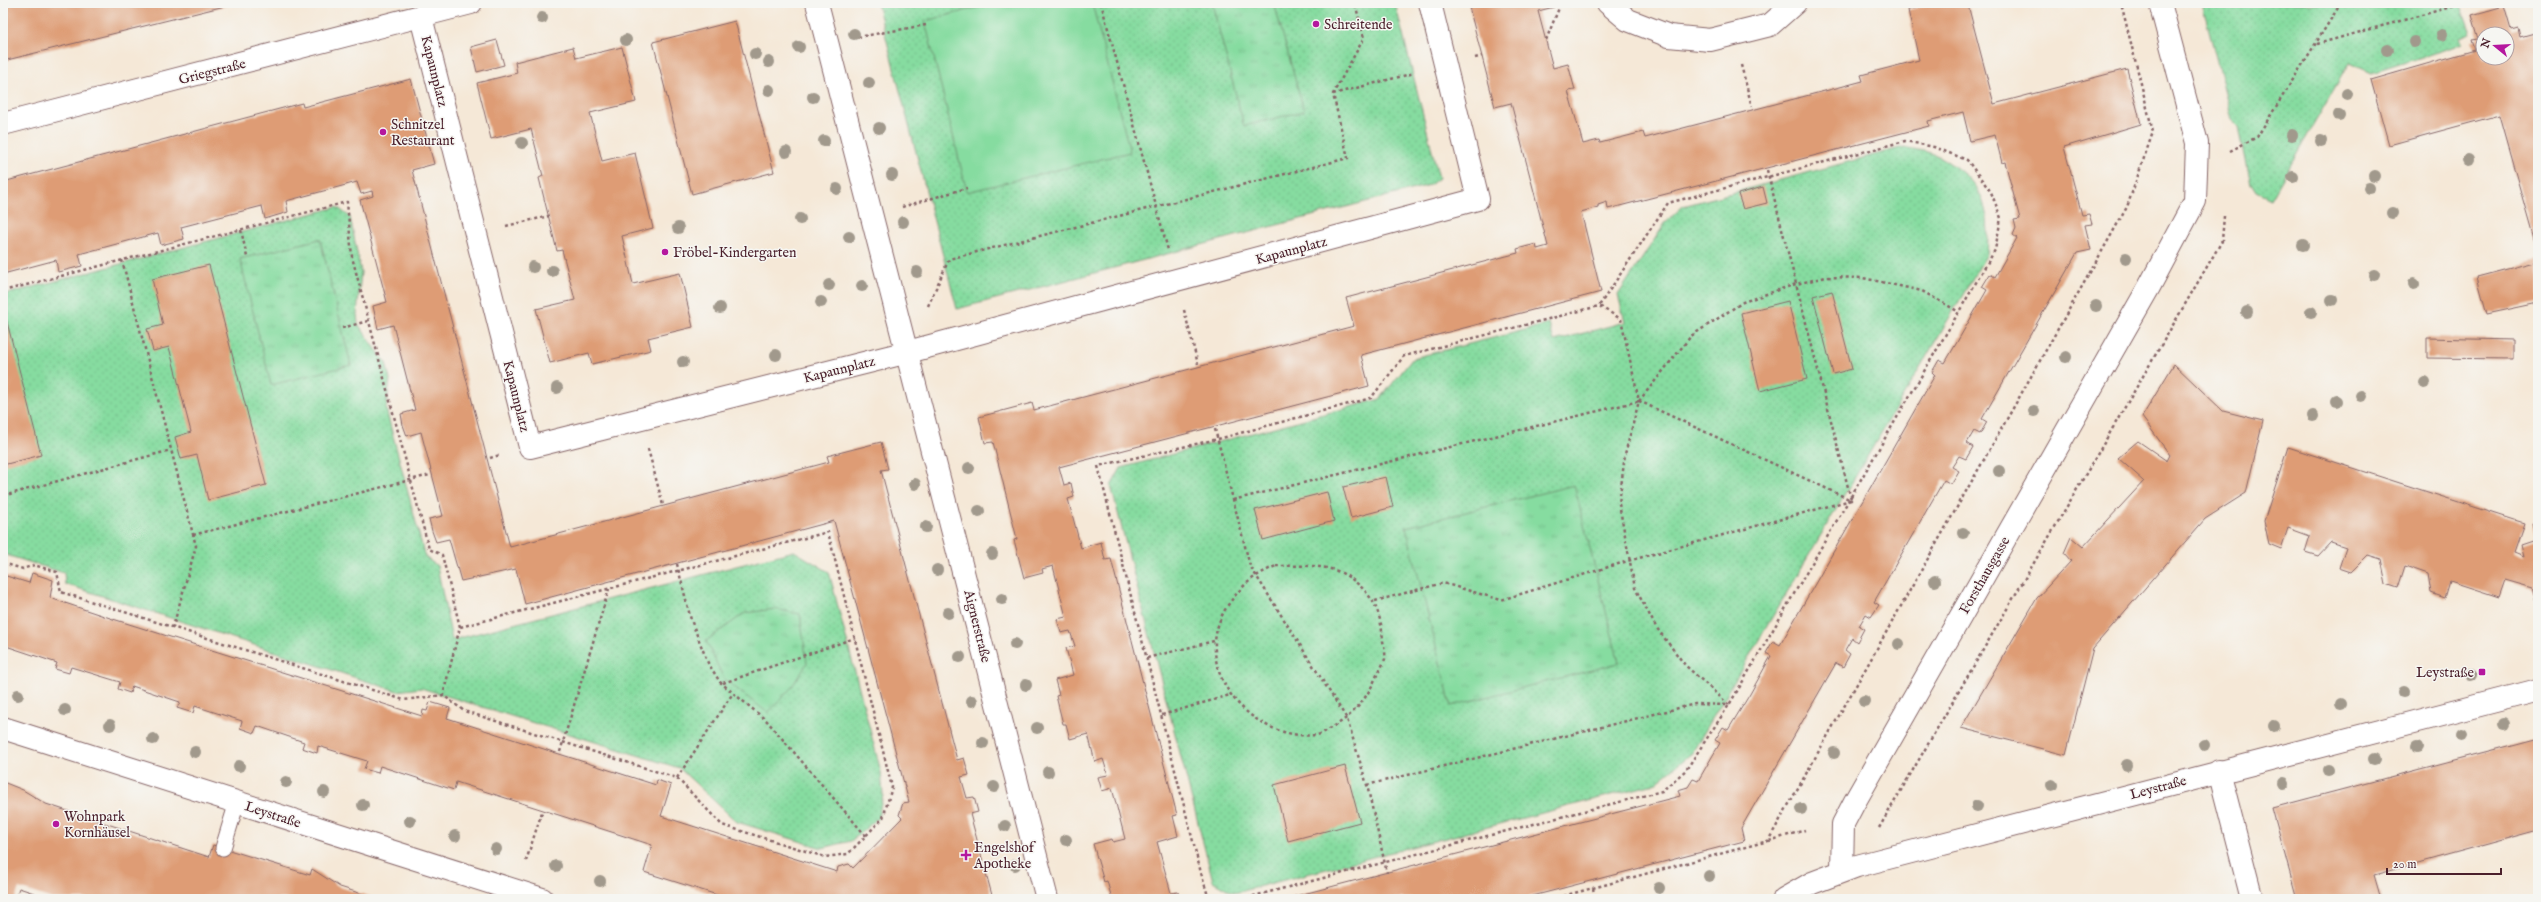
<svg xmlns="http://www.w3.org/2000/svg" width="2541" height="902" viewBox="0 0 2541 902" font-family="'IM FELL English',serif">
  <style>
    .grass { fill: url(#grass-dots); stroke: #687e66 }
    .park { fill: url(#park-tufts); stroke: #687e66 }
    .pitch { fill: #86dca0; stroke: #687e66 }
    .building { fill: #de9c75; fill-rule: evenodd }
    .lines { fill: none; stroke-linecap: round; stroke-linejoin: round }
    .lane-casing { stroke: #866567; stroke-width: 17 }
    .street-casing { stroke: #866567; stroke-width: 24 }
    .secondary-casing { stroke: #866567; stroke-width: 24 }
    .path { stroke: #866567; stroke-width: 2.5; stroke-dasharray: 3 3; stroke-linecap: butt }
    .lane { stroke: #fff; stroke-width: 15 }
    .street { stroke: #fff; stroke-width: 22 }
    .secondary { stroke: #fff; stroke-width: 22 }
    .tree { fill: #a1998c }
    .poi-dot { fill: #b5179e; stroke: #f6f6f2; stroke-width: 1.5 }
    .labels { text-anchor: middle; stroke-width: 3; stroke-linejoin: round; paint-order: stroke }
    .poi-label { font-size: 14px; fill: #4a1f2b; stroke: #f6f6f2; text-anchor: start }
    .street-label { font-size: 14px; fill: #4a1f2b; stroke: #f6f6f2 }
  </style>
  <defs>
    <pattern id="grass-dots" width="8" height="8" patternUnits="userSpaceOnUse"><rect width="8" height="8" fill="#86dca0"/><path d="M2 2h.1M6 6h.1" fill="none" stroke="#75bc8a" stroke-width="1.8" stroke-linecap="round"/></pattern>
    <pattern id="park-tufts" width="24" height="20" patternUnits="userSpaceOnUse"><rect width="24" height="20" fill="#86dca0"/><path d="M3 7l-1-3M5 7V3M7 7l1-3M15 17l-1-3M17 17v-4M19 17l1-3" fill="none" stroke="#75bc8a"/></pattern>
  </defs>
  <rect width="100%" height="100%" fill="#f6f6f2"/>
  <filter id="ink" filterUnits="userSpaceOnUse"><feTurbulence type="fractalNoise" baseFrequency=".025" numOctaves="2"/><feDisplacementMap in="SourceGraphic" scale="8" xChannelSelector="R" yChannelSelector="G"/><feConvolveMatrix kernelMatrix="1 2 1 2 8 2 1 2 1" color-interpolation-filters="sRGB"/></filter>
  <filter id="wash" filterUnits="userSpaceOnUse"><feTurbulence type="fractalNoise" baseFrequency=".012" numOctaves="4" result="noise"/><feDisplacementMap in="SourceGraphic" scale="16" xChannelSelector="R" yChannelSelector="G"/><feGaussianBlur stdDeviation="0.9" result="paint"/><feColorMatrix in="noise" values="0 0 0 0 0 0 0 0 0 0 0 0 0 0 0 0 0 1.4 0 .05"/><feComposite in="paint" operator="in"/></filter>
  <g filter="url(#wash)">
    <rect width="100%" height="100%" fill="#f5e8d7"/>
    <!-- grass -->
    <path class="grass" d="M877,3H1395L1439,178L1430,185L957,309Z
      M2202,3H2460L2471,33L2460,37L2462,44L2372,73L2349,63L2271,199L2256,192L2251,184L2239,127L2232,120Z
      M1904,147C1915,150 1930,151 1940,157C1983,182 1991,207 1987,254L1692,753L1654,784L1234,893L1213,881L1111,486L1121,468L1380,399L1413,358L1549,324L1554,341L1625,322L1618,295L1666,222L1683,206Z
      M337,207L350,217L361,272L357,314L358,324L386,363L390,380L386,409L425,557L437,566L452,640L794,551L829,572L881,772L883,795L878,818L851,841L822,848L737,822L679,768L421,688L397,691L65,584L64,573L3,554V295Z"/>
    <!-- park -->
    <path class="park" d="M1212,3H1274L1304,111L1244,126Z
      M320,239L351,365L271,385L240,259Z
      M1574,485L1619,663L1451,706L1406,527Z
      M775,609L800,614L807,663L791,688L768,713L724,679L706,641L745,613Z"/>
    <!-- pitch -->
    <path class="pitch" d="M996,3H1092L1130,152L967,192L925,21Z"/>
    <g id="blocks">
      <!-- building -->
      <path class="building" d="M3,3H233V4L3,61Z
        M1468,3H1553L1554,7L1538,11L1553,68L1568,64L1575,90L1568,91L1583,144L1599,140L1600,143L1643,132L1645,138L1863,81L1861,75L1919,60L1908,10L1927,5L1926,3H1973L1968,5L1994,104L2127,69L2141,124L2064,147L2082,215L2089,214L2092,224L2085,225L2091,250L2077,253L1982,419L1987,422L1980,434L1974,431L1967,443L1973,447L1966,459L1959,456L1952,467L1959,471L1951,484L1944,480L1874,602L1879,605L1871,617L1866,614L1859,626L1864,629L1857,642L1852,638L1845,650L1850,654L1843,667L1836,663L1741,828L1744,841L1521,899L1288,898L1680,796L1678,790L1688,787L1693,779L1698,781L1720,743L1715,740L1723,727L1728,730L1750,694L1771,656L1766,653L1773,641L1780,645L1935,375L1932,372L1939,360L1945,363L1987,290L1982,287L1990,274L1995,277L2017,238L2013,235L2016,228L2014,220L2020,219L2005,162L2002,163L1995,135L1970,141L1963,112L1928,121L1929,126L1608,209L1607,202L1598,205V207L1581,212L1601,292L1361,355L1369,386L1059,467L1064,485L1071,483L1074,497L1068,499L1081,548L1101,542L1105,560L1111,559L1177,815L1173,816L1178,836L1157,842L1171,893L1178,892L1180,899H1112L1107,881L1104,882L1093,844L1112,839L1113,842L1125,839L1112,788L1102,791L1098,777L1108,775L1103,759L1095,762L1088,734L1070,739L1066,724H1063L1056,696L1059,695L1055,680L1073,675L1066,648L1075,646L1070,631L1061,633L1057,619L1066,617L1053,566L1042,569L1043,573L1024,578L1014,540L1017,539L993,442L985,443L979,417L1032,403L1034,410L1354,326L1346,298L1518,253L1517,249L1536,244L1537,249L1548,246L1511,103L1495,107Z
        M2504,6L2511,30L2518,28L2520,37L2538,32V253L2499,115L2389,145L2371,80L2475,50L2472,40L2479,39L2472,15ZM2483,34H2507V58H2483Z
        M735,21L774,172L692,194L653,42Z
        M497,40L504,65L477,72L471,47Z
        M573,47L576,58L622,47L636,102L590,113L602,161L635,153L653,228L622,236L633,284L680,273L693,327L648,338L651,350L592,364L589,353L550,363L536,309L575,300L562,250L557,251L539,178L543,176L531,129L491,139L477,83L517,73L515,62Z
        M411,79L434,164L412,170L510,547L829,462L827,456L881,442L888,469L881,470L957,760L964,758L969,775L961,777L967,798L974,797L978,812L970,814L993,899H730L644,872L652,845L456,782L454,790L380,766L378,773L364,769L367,761L318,746L317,753L302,748L304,742L257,726L254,733L240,728L242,721L195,706L193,713L177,708L180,702L132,686L130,693L118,689L120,682L71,667L69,673L55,669L57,663L3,645V575L29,583L32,573L53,580L50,598L113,619L422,716L423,710L427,711L430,702L450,708L447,718L656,785L657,780L671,785L661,816L837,872L838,867L849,864L853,868L902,818L899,815L903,803L909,802L834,521L525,604L516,569L461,581L449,539L436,542L432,531L429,519L443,516L421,432L407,436L403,425L401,414L415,410L393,325L378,329L373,306L387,302L360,200L373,196L372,191L361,194L357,182L286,201L288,212L265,219L262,206L181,227L184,239L161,245L158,233L79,254L82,266L58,272L56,260L3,274V182L302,103L303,107Z
        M1763,187L1767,203L1743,209L1738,194Z
        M2538,261V303L2487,314L2477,277Z
        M209,265L266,485L208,500L197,455L181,459L175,437L191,432L169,347L153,351L147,329L163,325L152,279Z
        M1832,291L1852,369L1833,374L1813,296Z
        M1788,301L1807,379L1760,391L1741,313Z
        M3,318H6L41,455L3,465Z
        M2427,338L2513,340V359L2427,358Z
        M2174,364L2223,411L2263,421L2246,493L2205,519L2093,648L2066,755L1961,728L2037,598L2071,561L2064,553L2071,537L2083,547L2144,481L2118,458L2138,441L2167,461L2170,455L2142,417Z
        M2288,447L2524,523L2514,552L2524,556L2521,544L2536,539L2532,523L2538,522V605L2533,588L2505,580L2499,597L2450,581L2445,598L2431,593L2428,574L2405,566L2398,588L2386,584L2381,559L2368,555L2351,572L2339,568L2346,547L2331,542L2318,556L2305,552L2310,536L2288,528L2281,549L2269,544L2264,521Z
        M1386,477L1393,507L1351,518L1343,487Z
        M1327,492L1334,521L1263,540L1255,510Z
        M2538,738V830L2374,875L2381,899H2297L2272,808Z
        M1345,766L1360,822L1288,841L1274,785Z
        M3,782L23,790L46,804L209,857L213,845L310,875L312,869L340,887L378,899H52L19,888L15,899H3Z"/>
    </g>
  </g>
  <g filter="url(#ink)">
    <use href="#blocks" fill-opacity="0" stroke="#866567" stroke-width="1"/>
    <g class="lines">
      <defs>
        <path id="lane" d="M223,848L237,802"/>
        <path id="street" d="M817,3L1047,899
          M1608,3L1628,20L1669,36L1710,40L1770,25L1795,3
          M421,17L530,447L908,352L1478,199L1430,3
          M3,124L471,3
          M3,728L542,899
          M2219,771L2252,899
          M1842,871L1843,824L1854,803L2149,287L2195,201L2197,143L2160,3"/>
        <path id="secondary" d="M1784,899L1812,883L1857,866L2538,690"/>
      </defs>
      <!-- lane casing -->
      <use href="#lane" class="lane-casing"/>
      <!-- street casing -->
      <use href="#street" class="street-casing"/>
      <!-- secondary casing -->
      <use href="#secondary" class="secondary-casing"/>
      <!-- path -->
      <path class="path" d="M1101,3L1168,250
        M858,37L926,25
        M1546,40L1561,3
        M2317,44L2465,3
        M1475,58L1482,56
        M1741,65L1752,107
        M1333,94L1414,73
        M2230,151L2257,137L2341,3
        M1767,170L1851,499
        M902,207L967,188
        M506,226L549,216
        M241,230L247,257
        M122,260L196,546L173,627
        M3,291L347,202L352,257L429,549L442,555L460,627L443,695
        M928,306L949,259L1348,158L1333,94L1364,38L1355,3
        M1184,310L1198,364
        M342,328L368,321
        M1215,429L1250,566L1347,719L1367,785L1387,873
        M648,449L663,505
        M490,458L500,455
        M3,496L171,450
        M1233,500L1639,401
        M193,535L430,475
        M3,563L23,569L34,565L57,572L61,592L404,700L443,695L464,711L677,778L722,825L825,857L848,854L883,818L892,787L828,532L460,627
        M677,564L691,620L708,663L720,682L767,721L866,836
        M1276,566C1298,566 1327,563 1347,576C1373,593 1381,611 1383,641C1384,646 1386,654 1385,659C1383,664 1380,670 1377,675C1367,699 1353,716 1331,728C1327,730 1322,734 1317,735C1249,742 1187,666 1228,605C1242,585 1254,575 1276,566Z
        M1375,601L1443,583L1501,600L1628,561L1851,500L1639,401L1621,319L1599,306
        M1147,658L1214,641
        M723,683L855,638
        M1162,715L1230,695
        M560,752L609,589
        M677,778L733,693
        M1367,785L1695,704L1729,705L1685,665L1656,627L1635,588L1619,504L1625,454L1639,401L1691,336L1743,302L1796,284L1826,277L1863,278L1922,291L1959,312
        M1879,828L2222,241L2224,216
        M1769,841L1805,830
        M526,861L542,812
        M1593,888L1595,899
        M1209,899L1201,873L1098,466L1218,439L1371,398L1404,356L1599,306L1668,203L1905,141L1934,147L1967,160L1991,192L2001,218L1995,250L1729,705L1686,770L1662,791L1242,899
        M1552,899L1768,841L2127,207L2153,132L2121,3"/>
      <!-- lane -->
      <use href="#lane" class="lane"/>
      <!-- street -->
      <use href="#street" class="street"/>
      <!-- secondary -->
      <use href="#secondary" class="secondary"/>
    </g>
    <!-- trees -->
    <g class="tree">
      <circle cx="542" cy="18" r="6"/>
      <circle cx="854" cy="34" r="6"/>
      <circle cx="2442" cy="35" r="6"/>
      <circle cx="626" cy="40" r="6"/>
      <circle cx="2414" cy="42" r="6"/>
      <circle cx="799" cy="47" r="6"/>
      <circle cx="2387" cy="50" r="6"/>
      <circle cx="755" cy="54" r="6"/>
      <circle cx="769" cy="62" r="6"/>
      <circle cx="869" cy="83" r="6"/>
      <circle cx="769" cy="90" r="6"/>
      <circle cx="2347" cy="94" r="6"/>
      <circle cx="813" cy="97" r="6"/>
      <circle cx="2339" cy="115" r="6"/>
      <circle cx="879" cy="128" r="6"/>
      <circle cx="2292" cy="135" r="6"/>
      <circle cx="824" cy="141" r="6"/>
      <circle cx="2321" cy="141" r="6"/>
      <circle cx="522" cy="143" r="6"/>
      <circle cx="786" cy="152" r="6"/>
      <circle cx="2468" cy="160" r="6"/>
      <circle cx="892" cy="175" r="6"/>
      <circle cx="2374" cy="176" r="6"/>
      <circle cx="2293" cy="177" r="6"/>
      <circle cx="2369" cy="188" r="6"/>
      <circle cx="837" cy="189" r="6"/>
      <circle cx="2392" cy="213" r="6"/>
      <circle cx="800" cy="219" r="6"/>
      <circle cx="903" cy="222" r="6"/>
      <circle cx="678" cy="228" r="6"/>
      <circle cx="849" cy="237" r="6"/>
      <circle cx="2303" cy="245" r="6"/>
      <circle cx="2126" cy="258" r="6"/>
      <circle cx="533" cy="267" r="6"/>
      <circle cx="552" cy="271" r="6"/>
      <circle cx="917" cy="272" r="6"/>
      <circle cx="2374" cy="275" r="6"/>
      <circle cx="2414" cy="284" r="6"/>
      <circle cx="829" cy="285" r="6"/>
      <circle cx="862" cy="286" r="6"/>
      <circle cx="2332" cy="300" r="6"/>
      <circle cx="821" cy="302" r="6"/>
      <circle cx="2096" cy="306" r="6"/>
      <circle cx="720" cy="308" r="6"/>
      <circle cx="2247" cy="312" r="6"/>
      <circle cx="2311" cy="312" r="6"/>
      <circle cx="776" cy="355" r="6"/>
      <circle cx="2066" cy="357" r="6"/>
      <circle cx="683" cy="362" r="6"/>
      <circle cx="2425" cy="383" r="6"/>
      <circle cx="557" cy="388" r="6"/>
      <circle cx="2361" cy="396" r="6"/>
      <circle cx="2337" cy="401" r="6"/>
      <circle cx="2034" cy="411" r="6"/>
      <circle cx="2313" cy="416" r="6"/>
      <circle cx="969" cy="468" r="6"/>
      <circle cx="1999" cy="471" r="6"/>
      <circle cx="915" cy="484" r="6"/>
      <circle cx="979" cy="511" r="6"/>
      <circle cx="926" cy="527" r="6"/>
      <circle cx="1963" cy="533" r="6"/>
      <circle cx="992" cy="554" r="6"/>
      <circle cx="937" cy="570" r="6"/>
      <circle cx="1935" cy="581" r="6"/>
      <circle cx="1002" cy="599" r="6"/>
      <circle cx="948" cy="613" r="6"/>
      <circle cx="1015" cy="644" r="6"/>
      <circle cx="1899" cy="644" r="6"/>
      <circle cx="960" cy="657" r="6"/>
      <circle cx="2471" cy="674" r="6"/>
      <circle cx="1026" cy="685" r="6"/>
      <circle cx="2403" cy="692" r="6"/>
      <circle cx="18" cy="695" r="6"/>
      <circle cx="972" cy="701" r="6"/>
      <circle cx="1864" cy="701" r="6"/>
      <circle cx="2341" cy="704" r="6"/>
      <circle cx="65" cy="710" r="6"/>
      <circle cx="2504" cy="724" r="6"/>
      <circle cx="110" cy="725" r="6"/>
      <circle cx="2274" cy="726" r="6"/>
      <circle cx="1037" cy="728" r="6"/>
      <circle cx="2461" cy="735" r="6"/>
      <circle cx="153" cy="739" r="6"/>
      <circle cx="983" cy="743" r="6"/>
      <circle cx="2204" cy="745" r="6"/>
      <circle cx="2417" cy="747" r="6"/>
      <circle cx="195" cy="752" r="6"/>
      <circle cx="1834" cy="753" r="6"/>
      <circle cx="2374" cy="759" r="6"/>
      <circle cx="2127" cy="765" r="6"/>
      <circle cx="239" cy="766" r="6"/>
      <circle cx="2328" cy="770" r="6"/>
      <circle cx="1048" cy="772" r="6"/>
      <circle cx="286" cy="782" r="6"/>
      <circle cx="2284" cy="783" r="6"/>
      <circle cx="2052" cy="785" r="6"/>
      <circle cx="994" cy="787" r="6"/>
      <circle cx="324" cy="792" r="6"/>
      <circle cx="363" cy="805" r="6"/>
      <circle cx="1977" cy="806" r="6"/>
      <circle cx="1801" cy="809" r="6"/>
      <circle cx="410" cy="821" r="6"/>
      <circle cx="1005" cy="826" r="6"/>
      <circle cx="455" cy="836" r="6"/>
      <circle cx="1066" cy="840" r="6"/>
      <circle cx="496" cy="849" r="6"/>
      <circle cx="1015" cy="865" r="6"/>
      <circle cx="556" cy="866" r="6"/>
      <circle cx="1709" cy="876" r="6"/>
      <circle cx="600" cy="881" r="6"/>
      <circle cx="1659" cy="888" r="6"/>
    </g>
  </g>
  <!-- markers -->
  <g class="poi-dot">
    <circle cx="1316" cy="24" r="4"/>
    <circle cx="383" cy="132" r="4"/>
    <circle cx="665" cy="252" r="4"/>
    <rect x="2478" y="668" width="8" height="8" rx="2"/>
    <circle cx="56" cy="824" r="4"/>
    <path d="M964 849h4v4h4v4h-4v4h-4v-4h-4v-4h4z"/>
  </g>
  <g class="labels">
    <!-- poi labels -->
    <g class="poi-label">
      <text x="1324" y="29">Schreitende</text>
      <text x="391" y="129">Schnitzel<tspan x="391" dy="16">Restaurant</tspan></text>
      <text x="673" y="257">Fröbel-Kindergarten</text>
      <text x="2474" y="677" text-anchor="end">Leystraße</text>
      <text x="64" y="821">Wohnpark<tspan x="64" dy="16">Kornhäusel</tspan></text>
      <text x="974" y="852">Engelshof<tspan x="974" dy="16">Apotheke</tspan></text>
    </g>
    <!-- street labels -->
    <g class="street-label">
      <text transform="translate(212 71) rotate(-14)" y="5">Griegstraße</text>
      <text transform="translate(435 71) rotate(76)" y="5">Kapaunplatz</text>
      <text transform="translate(1291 250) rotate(-15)" y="5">Kapaunplatz</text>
      <text transform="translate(839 369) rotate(-14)" y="5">Kapaunplatz</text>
      <text transform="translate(517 396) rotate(76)" y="5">Kapaunplatz</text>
      <text transform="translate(1984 575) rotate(-60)" y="5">Forsthausgasse</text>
      <text transform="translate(978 626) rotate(76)" y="5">Aignerstraße</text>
      <text transform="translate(2158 787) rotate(-15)" y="5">Leystraße</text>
      <text transform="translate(273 814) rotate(18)" y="5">Leystraße</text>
    </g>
  </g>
  <!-- margin -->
  <rect width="2541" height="902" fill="none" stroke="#f6f6f2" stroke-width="16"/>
  <!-- north arrow -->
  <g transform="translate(2495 46) rotate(288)"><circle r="19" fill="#f6f6f2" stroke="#b1a0a2"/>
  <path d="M0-3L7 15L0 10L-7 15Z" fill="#b5179e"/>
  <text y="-6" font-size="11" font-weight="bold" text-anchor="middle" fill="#4a1f2b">N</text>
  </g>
  <!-- scale -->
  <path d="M2387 868v6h114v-6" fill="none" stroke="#4a1f2b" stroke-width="2"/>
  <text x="2393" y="868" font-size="12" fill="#4a1f2b" stroke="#f6f6f2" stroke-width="3" paint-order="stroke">20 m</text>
</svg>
